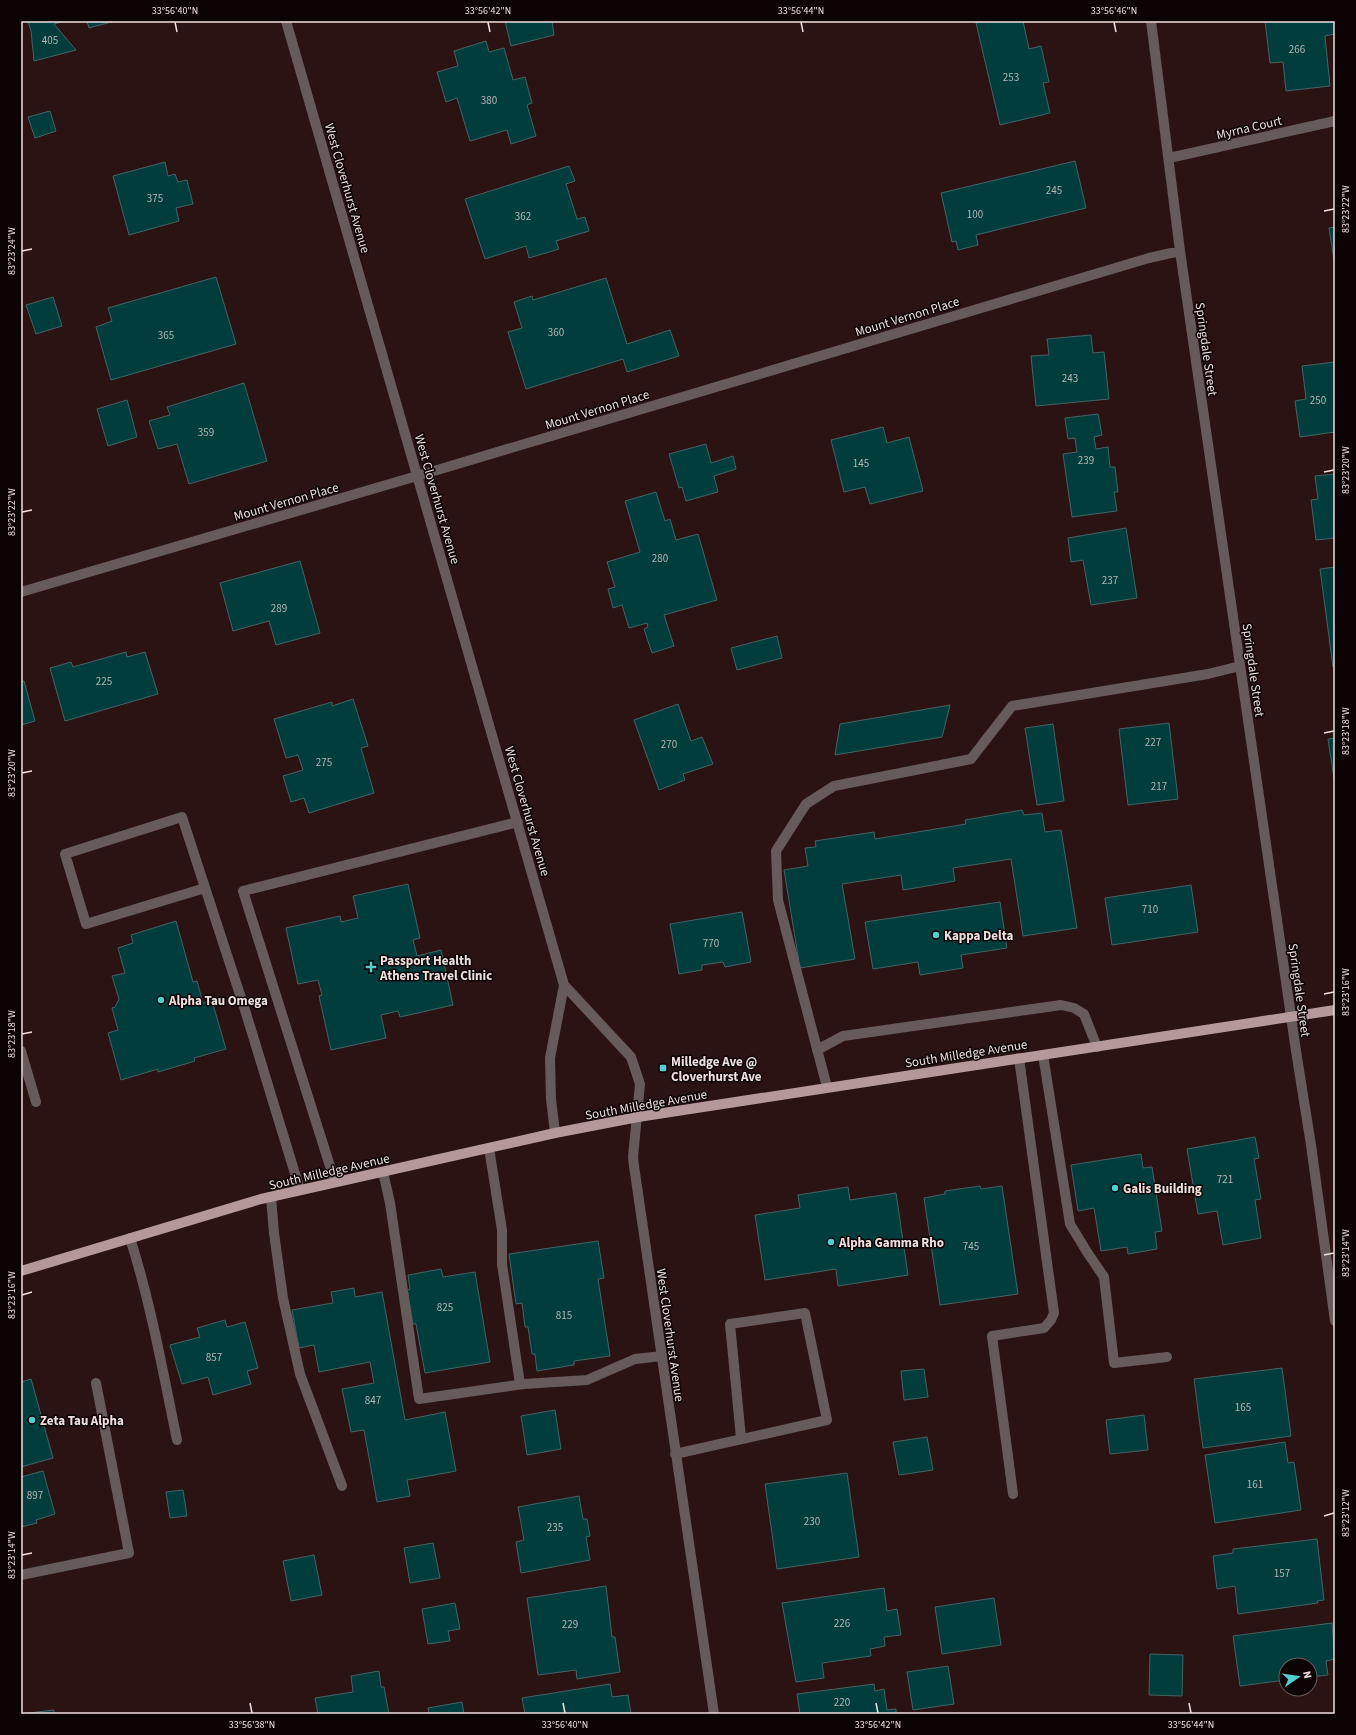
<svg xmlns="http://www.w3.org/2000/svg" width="1356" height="1735" viewBox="0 0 1356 1735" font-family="'Source Sans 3',sans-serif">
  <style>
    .building { fill: #023d3e; stroke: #426464 }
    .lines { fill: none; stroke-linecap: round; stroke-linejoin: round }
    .minor { stroke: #675a5a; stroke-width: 10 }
    .major { stroke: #b5999a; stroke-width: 10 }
    .ticks { fill: none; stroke: #f0dfdf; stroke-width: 1.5 }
    .poi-dot { fill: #52cdd0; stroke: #0c0404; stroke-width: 1.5 }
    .labels { text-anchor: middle; stroke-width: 3; stroke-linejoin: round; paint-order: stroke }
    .number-label { font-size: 11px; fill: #b4b6b7 }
    .street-label { font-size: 13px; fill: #f0dfdf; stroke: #0c0404 }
    .poi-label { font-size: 13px; font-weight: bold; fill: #f0dfdf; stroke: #0c0404; text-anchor: start }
    .neatline { fill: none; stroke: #f0dfdf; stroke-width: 1.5 }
    .ticks-label { font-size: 10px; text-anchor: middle; fill: #f0dfdf }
  </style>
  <rect width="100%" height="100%" fill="#2b1314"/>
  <!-- building -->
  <path class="building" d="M28,21H65L54,24L76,50L34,61L31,31Z
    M87,21H115L89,28Z
    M505,21H552L554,35L511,46Z
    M983,21H1023L1029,49L1041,46L1049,82L1043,83L1050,113L1000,125L976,23Z
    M1265,21H1335V34L1325,36L1330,86L1286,91L1283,62L1270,63Z
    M486,41L489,52L504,48L513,80L525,77L532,103L527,105L536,136L511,144L507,130L470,141L457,98L446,102L437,72L458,66L454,51Z
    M50,111L56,131L35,138L28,117Z
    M1075,161L1086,208L976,235L978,245L958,250L956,241L952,242L941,193Z
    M165,162L168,176L175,174L178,182L187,180L193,204L176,208L179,221L129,235L113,176Z
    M569,166L575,181L566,184L577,219L585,217L589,231L556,241L559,249L529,258L526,246L485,259L465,199Z
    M1335,227V266L1329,228Z
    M216,277L236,344L111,380L96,327L112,321L108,308Z
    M606,278L627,344L670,330L679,356L627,372L623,359L526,389L508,332L522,328L514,302L532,296L533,300Z
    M53,297L62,326L36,334L26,305Z
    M1091,335L1093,353L1104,352L1109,399L1036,406L1031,356L1049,355L1047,339Z
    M1335,362V432L1300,437L1295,401L1306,399L1302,366Z
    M244,383L267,461L189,484L177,444L158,449L149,421L170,415L167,407Z
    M127,400L137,437L108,446L97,409Z
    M1098,414L1102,435L1094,437L1096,449L1108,447L1110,467H1115L1118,492H1114L1117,511L1072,517L1063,454L1077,452L1075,438L1068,439L1065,418Z
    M883,427L887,443L909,437L923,491L870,504L865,487L844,492L831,440Z
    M706,444L711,463L733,456L736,469L714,476L718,492L686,501L682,487L679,488L669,454Z
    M1335,474V538L1316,540L1311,500L1318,499L1315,476Z
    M656,492L665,521L670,519L676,540L698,534L717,600L664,615L674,646L652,653L644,629L648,627L647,623L629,628L622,605L613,608L608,589L615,587L607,562L640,552L625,501Z
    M1126,528L1137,598L1091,605L1083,560L1071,562L1068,538Z
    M300,561L320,633L276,645L269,621L233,631L220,583Z
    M1335,567V666L1333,667L1320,569Z
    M777,636L782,658L737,670L731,648Z
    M126,652L127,657L145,652L158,694L65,721L50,668L71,662L73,667Z
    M24,681L35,721L21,725V682Z
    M353,699L368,746L361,748L374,793L309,813L304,798L291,802L283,776L303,770L298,755L286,758L274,719L332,702V706Z
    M678,704L691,741L702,737L713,764L683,774L685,780L659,790L634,720Z
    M950,705L942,737L835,755L840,724Z
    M1169,723L1178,799L1128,805L1119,729Z
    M1053,724L1064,801L1037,805L1025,728Z
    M1335,738V785L1328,739Z
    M1022,810L1024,815L1042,813L1045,832L1061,830L1077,928L1023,936L1011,859L953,868L955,881L933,885L903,890L901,875L842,884L855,959L800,968L784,870L808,866L805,848L816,847L815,841L874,832L875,839L966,824L965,820Z
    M408,884L420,938L413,940L417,956L441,950L453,1005L400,1017L398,1011L381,1015L386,1038L331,1050L319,996L322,995L318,980L298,984L286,928L340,916L341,922L358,918L353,896Z
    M1191,885L1198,932L1112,945L1105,898Z
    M1000,902L1007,948L961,955L963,968L920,975L918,962L873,969L865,922Z
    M742,912L751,962L725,967L723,962L702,965V970L679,974L670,924Z
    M176,921L193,982L197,981L203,1003L212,1001L226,1049L194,1058L195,1061L185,1064L158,1072V1069L121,1080L108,1033L118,1030L112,1008L115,1007L119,999L112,976L125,973L118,948L133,943L131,935Z
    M1255,1137L1259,1158L1254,1159L1261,1199L1255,1200L1261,1238L1223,1245L1217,1211L1198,1214L1187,1149Z
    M1141,1154L1143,1168L1152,1167L1162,1231L1155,1232L1157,1249L1128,1254L1127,1247L1101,1251L1094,1208L1078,1211L1071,1165Z
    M980,1186L981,1189L1002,1186L1018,1294L940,1305L924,1198L945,1194V1191Z
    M848,1187L850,1200L896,1193L908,1275L838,1286L836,1269L765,1280L755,1215L800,1208L798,1195Z
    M598,1241L604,1278L598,1279L610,1356L574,1361V1365L537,1371L535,1354H532L528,1327H525L522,1303L516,1304L509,1254Z
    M441,1269L443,1277L475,1272L490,1362L425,1373L416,1324H413L407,1290L410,1289L408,1275Z
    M354,1288L355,1297L382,1292L405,1420L445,1412L456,1471L407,1480L410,1496L377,1502L364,1430L351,1432L342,1389L374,1383L370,1362L319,1372L314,1345L299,1348L292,1310L333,1303L331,1292Z
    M225,1320L227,1327L245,1322L258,1368L247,1371L251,1384L213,1395L208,1377L182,1384L170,1345L200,1337L197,1328Z
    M1282,1368L1291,1436L1203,1448L1194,1379Z
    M924,1369L928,1397L904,1400L901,1371Z
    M31,1379L53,1458L21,1467V1382Z
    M555,1410L561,1449L527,1455L521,1416Z
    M1144,1415L1148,1450L1110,1454L1106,1420Z
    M927,1437L933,1470L899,1475L893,1442Z
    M1285,1442L1288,1463L1294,1462L1301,1510L1215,1523L1205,1455Z
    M43,1471L55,1514L36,1520L37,1523L21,1527V1477Z
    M847,1473L859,1557L777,1569L765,1484Z
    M183,1490L187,1516L170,1518L166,1492Z
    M579,1496L583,1519H587L590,1536L586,1537L590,1560L521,1573L516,1542L524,1540L518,1507Z
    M1317,1539L1324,1600L1317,1601L1318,1603L1238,1614L1235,1586L1217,1589L1213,1556L1233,1553V1549Z
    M433,1543L440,1578L410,1583L404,1548Z
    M314,1555L322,1595L291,1601L283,1561Z
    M606,1586L612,1637H615L620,1672L577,1679L576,1670L538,1675L527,1598Z
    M884,1588L887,1611L897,1609L901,1635L884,1637L885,1646L870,1649L871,1656L822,1663L824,1678L796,1682L782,1603Z
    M994,1598L1001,1645L942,1654L935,1607Z
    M455,1603L460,1629L448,1631L450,1641L428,1644L422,1609Z
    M1332,1623L1335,1659L1326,1661L1328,1675L1310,1677V1665H1286V1680L1240,1686L1233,1636Z
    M1150,1654L1183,1655L1182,1696L1149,1695Z
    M948,1666L954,1704L913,1710L907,1672Z
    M379,1671L381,1687H384L389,1714H318L315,1698L353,1692L351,1676Z
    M610,1684L612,1697L628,1695L631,1714H525L522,1698Z
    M874,1684L875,1691L884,1689L887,1710L896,1709V1714H800L797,1694Z
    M462,1702L464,1714H429L428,1708Z
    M54,1710V1714H21Z"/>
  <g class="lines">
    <!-- minor -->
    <path class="minor" d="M286,21L564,985L631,1057L640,1084L633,1157L634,1166L714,1714
      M1151,21L1180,251L1296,1051L1311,1145L1335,1321
      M1169,158L1335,121
      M21,592L417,476L1149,258L1180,251
      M205,888L86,924L65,854L182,817L245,1010L300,1190
      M817,1050L843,1036L1061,1005L1074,1008L1084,1014L1097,1047
      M21,1051L36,1102
      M1043,1055L1070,1224L1087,1252L1104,1277L1114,1363L1167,1357
      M827,1087L778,900L776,851L806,804L834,786L971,759L1012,706L1208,674L1240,666
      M555,1133L551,1099L550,1058L564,985
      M489,1148L502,1230V1264L520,1384
      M383,1172L390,1203L419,1399L524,1384L587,1380L635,1359L662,1356
      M335,1182L243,891L518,822
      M271,1197L274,1233L283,1298L300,1374L342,1486
      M130,1238C151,1304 163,1372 177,1440
      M675,1454L827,1420L805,1313L730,1324L741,1438
      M1013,1494L992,1336L1044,1328L1051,1320L1054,1313L1019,1058
      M21,1575L129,1553L96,1383"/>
    <!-- major -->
    <path class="major" d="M21,1271L261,1199L555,1133L638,1117L1335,1010"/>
  </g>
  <!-- ticks -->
  <path class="ticks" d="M175,22L177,32M488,22L490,32M801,22L803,32M1114,22L1116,32M1324,211L1334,209M22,251L32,249M1324,472L1334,470M22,512L32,510M1324,733L1334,731M22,773L32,771M1324,994L1334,992M22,1034L32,1032M1324,1255L1334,1253M22,1295L32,1292M1324,1516L1334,1513M22,1555L32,1553M250,1703L252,1713M563,1703L565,1713M876,1703L878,1713M1189,1703L1191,1713"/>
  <!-- markers -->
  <g class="poi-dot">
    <circle cx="936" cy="935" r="4"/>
    <path d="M369 961h4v4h4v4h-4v4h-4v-4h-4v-4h4z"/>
    <circle cx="161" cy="1000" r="4"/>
    <rect x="659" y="1064" width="8" height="8" rx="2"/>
    <circle cx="1115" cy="1188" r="4"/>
    <circle cx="831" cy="1242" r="4"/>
    <circle cx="32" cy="1420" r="4"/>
  </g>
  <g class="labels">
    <!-- number labels -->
    <g class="number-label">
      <text x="50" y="44">405</text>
      <text x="1297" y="53">266</text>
      <text x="1011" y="81">253</text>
      <text x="489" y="104">380</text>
      <text x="1054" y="194">245</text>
      <text x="155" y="202">375</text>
      <text x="975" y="218">100</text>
      <text x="523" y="220">362</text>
      <text x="556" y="336">360</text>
      <text x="166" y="339">365</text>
      <text x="1070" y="382">243</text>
      <text x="1318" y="404">250</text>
      <text x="206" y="436">359</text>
      <text x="1086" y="464">239</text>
      <text x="861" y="467">145</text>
      <text x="660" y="562">280</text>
      <text x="1110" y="584">237</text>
      <text x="279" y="612">289</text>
      <text x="104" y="685">225</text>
      <text x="1153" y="746">227</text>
      <text x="669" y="748">270</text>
      <text x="324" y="766">275</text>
      <text x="1159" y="790">217</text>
      <text x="1150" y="913">710</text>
      <text x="711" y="947">770</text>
      <text x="1225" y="1183">721</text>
      <text x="971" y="1250">745</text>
      <text x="445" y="1311">825</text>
      <text x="564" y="1319">815</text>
      <text x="214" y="1361">857</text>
      <text x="373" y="1404">847</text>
      <text x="1243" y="1411">165</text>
      <text x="1255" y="1488">161</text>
      <text x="35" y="1499">897</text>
      <text x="812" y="1525">230</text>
      <text x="555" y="1531">235</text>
      <text x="1282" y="1577">157</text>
      <text x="842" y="1627">226</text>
      <text x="570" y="1628">229</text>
      <text x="842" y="1706">220</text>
    </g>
    <!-- street labels -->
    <g class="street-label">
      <text transform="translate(1249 127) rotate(-13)" y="5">Myrna Court</text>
      <text transform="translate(348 188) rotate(74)" y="5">West Cloverhurst Avenue</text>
      <text transform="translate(907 316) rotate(-17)" y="5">Mount Vernon Place</text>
      <text transform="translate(1207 349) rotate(82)" y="5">Springdale Street</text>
      <text transform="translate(597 409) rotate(-17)" y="5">Mount Vernon Place</text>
      <text transform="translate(438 499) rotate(74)" y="5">West Cloverhurst Avenue</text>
      <text transform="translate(286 501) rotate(-16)" y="5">Mount Vernon Place</text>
      <text transform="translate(1254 670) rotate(82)" y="5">Springdale Street</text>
      <text transform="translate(528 811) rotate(74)" y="5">West Cloverhurst Avenue</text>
      <text transform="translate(1300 990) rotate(82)" y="5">Springdale Street</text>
      <text transform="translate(966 1053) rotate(-9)" y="5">South Milledge Avenue</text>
      <text transform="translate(646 1104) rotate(-10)" y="5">South Milledge Avenue</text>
      <text transform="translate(329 1171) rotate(-13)" y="5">South Milledge Avenue</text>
      <text transform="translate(671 1335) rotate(82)" y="5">West Cloverhurst Avenue</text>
    </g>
    <!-- poi labels -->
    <g class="poi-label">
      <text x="944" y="940">Kappa Delta</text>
      <text x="380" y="965">Passport Health<tspan x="380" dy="15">Athens Travel Clinic</tspan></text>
      <text x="169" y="1005">Alpha Tau Omega</text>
      <text x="671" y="1066">Milledge Ave @<tspan x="671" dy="15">Cloverhurst Ave</tspan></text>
      <text x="1123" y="1193">Galis Building</text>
      <text x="839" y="1247">Alpha Gamma Rho</text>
      <text x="40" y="1425">Zeta Tau Alpha</text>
    </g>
  </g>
  <!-- border -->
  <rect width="1356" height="1735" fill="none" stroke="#0c0404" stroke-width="44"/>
  <!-- north arrow -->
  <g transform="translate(1298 1677) rotate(77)"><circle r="19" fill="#0c0404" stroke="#675c5c"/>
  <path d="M0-3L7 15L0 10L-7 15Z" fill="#52cdd0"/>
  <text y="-6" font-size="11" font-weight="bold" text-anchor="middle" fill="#f0dfdf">N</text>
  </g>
  <rect x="22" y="22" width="1312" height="1691" class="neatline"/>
  <g class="ticks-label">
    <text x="175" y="14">33°56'40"N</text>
    <text x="488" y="14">33°56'42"N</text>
    <text x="801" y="14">33°56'44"N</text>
    <text x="1114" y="14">33°56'46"N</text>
    <text transform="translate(1345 209) rotate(-90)" y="4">83°23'22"W</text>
    <text transform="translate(11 251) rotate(-90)" y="4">83°23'24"W</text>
    <text transform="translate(1345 470) rotate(-90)" y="4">83°23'20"W</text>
    <text transform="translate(11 512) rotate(-90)" y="4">83°23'22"W</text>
    <text transform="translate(1345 731) rotate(-90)" y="4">83°23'18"W</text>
    <text transform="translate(11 773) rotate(-90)" y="4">83°23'20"W</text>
    <text transform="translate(1345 992) rotate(-90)" y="4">83°23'16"W</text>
    <text transform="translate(11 1034) rotate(-90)" y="4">83°23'18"W</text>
    <text transform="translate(1345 1253) rotate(-90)" y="4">83°23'14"W</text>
    <text transform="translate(11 1295) rotate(-90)" y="4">83°23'16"W</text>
    <text transform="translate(1345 1513) rotate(-90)" y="4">83°23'12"W</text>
    <text transform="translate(11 1555) rotate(-90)" y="4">83°23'14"W</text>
    <text x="252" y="1728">33°56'38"N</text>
    <text x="565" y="1728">33°56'40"N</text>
    <text x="878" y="1728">33°56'42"N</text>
    <text x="1191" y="1728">33°56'44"N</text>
  </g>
</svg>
